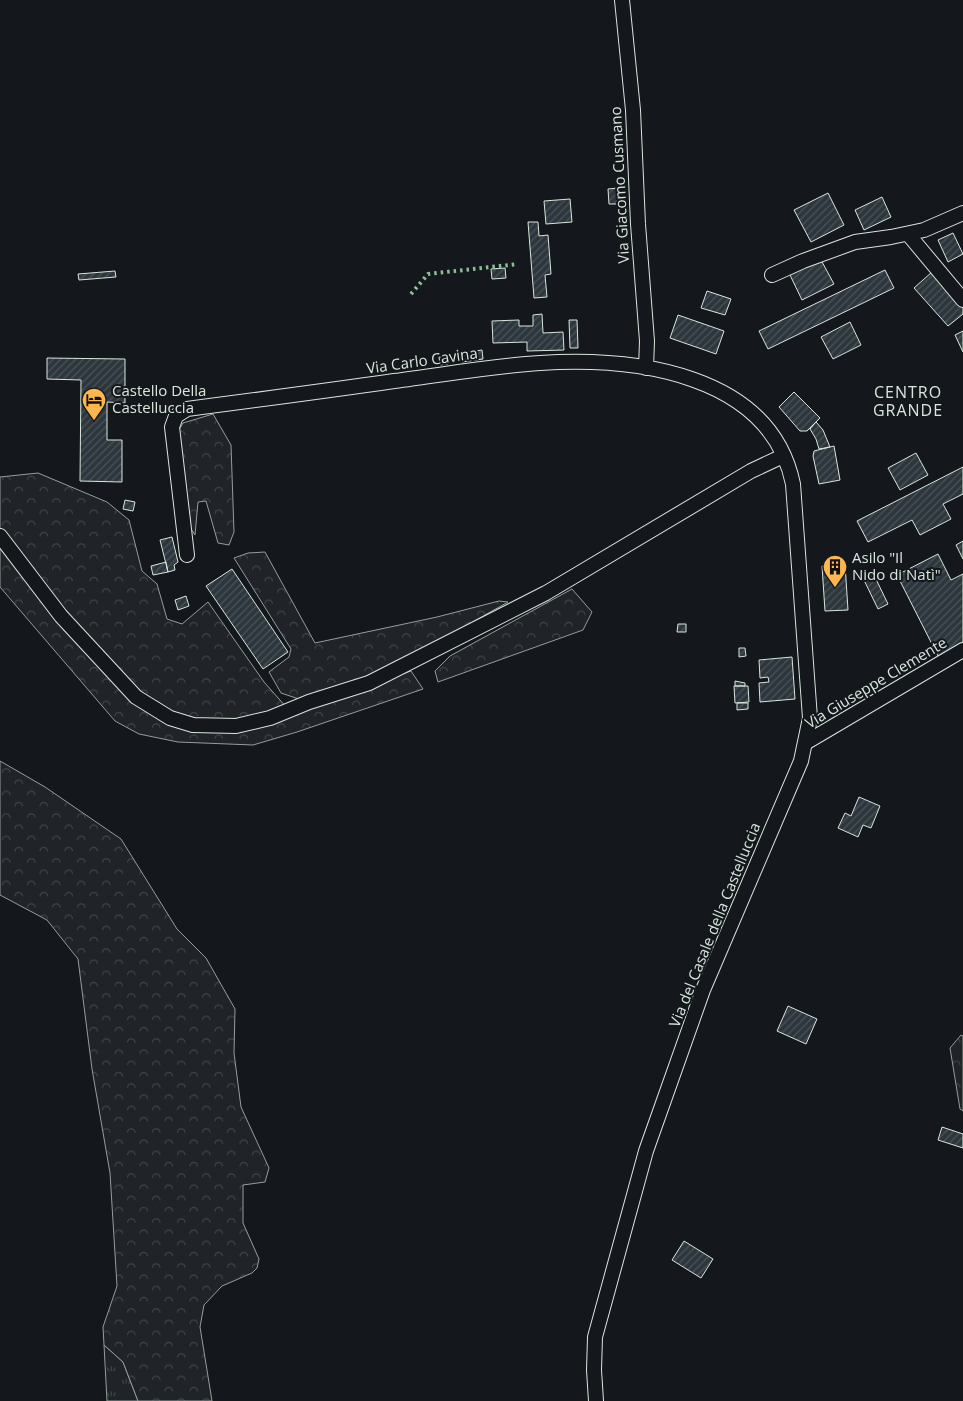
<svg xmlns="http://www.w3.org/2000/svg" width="963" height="1401" viewBox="0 0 963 1401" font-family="'Open Sans',sans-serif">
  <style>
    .grass { fill: url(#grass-tufts); stroke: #939e99 }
    .forest { fill: url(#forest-crowns); stroke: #939e99 }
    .building { fill: url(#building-hatch); stroke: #d8e6dc }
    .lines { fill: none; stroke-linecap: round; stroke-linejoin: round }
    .minor-casing { stroke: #d8e6dc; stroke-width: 16 }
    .minor { stroke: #14181c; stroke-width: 14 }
    .hedge { stroke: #8ac095; stroke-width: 4; stroke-dasharray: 2.5 4; stroke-linecap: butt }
    .labels { text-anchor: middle; stroke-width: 4; stroke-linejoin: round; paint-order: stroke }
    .street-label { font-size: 15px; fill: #d8e6dc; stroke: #14181c }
    .poi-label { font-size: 15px; fill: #d8e6dc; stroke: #14181c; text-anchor: start }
    .neighbourhood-label { font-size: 16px; letter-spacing: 1px; fill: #d8e6dc; stroke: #14181c }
  </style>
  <defs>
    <pattern id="grass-tufts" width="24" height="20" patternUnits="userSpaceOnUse" patternTransform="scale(1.25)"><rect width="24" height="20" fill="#202428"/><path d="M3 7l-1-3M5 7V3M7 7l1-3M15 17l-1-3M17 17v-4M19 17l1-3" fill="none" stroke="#404447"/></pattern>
    <pattern id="forest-crowns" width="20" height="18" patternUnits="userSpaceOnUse" patternTransform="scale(1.25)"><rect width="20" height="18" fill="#202428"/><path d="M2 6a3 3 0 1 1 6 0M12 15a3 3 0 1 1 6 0" fill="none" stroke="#404447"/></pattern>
    <pattern id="building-hatch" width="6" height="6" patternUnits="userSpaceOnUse" patternTransform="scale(1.25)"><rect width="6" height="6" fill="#2c363c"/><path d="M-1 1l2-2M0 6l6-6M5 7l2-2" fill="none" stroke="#4a5358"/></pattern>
  </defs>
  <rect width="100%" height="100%" fill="#14181c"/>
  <!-- grass -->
  <path class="grass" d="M104,1345L123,1362L138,1401H107Z"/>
  <!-- forest -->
  <path class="forest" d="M213,414L231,445L234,532L229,545L218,543L206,501L198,502L195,535L189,526L179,430L183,423Z
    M38,473L107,502L129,520L142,571L157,584L167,619L182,624L208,602L264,682L287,708H310L411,671L423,689L297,732L253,745L178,742L139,734L115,721L0,587V477Z
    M265,552L315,643L437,617L499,601L508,602L386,671L299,699L281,693L269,672L289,657L291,649L234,558L248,553Z
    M572,589L592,612L583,630L438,682L435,671L450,656Z
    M0,761L45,787L121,839L177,929L206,958L235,1009L234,1053L241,1107L269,1168L265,1182L243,1185V1223L259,1259L257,1268L252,1273L222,1286L204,1305L200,1327L212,1401H138L123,1362L104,1345L103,1327L117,1286L110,1173L92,1069L78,959L47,920L0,895Z
    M961,1035L963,1036V1111L960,1109L950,1048Z"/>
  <!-- building -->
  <path class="building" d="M618,188L619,204H609L608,189Z
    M828,193L844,225L811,242L794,210Z
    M882,197L891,217L864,230L855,210Z
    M570,199L572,222L546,224L544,201Z
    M528,222H538L539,236L548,235L551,274L545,275L547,297L534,298Z
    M953,233L963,254L948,262L938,240Z
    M821,260L834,284L802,300L790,275Z
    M505,268L506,278L492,279L491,269Z
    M885,270L894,288L768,349L759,331Z
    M115,271L116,277L79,280L78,274Z
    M932,272L963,308V314L948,326L914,288Z
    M707,291L731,299L725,315L701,308Z
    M542,314L543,333L563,332L564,350L527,351V342L493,343L492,321L519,320V326H533V315Z
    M678,315L724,331L716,354L670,338Z
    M569,320H577L578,348H570Z
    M850,322L861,345L833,359L821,337Z
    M963,331V352L955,335Z
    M482,350L483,359L462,362L461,353Z
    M447,356L448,364L440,365L439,357Z
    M47,358L125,359V403L107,402V440H122V482L80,481L81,380L47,379Z
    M794,392L820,418L807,431H800L779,407Z
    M816,422L823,430L830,447L819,449L816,439L810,429Z
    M834,446L840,480L819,484L813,456L814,451Z
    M916,453L928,475L900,490L888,468Z
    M963,467V494L943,504L951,519L920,535L912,520L868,542L857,521Z
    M125,500L135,502L133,511L123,509Z
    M172,537L178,562L174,565L175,570L168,572L160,540Z
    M963,541V559L956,545Z
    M938,554L951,580L963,574V642L938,656L897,575Z
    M166,562L168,572L153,575L151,566Z
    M845,564L848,610L825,611L822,566Z
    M232,569L288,652L263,669L206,586Z
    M873,573L888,604L878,609L863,578Z
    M186,596L189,606L178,610L175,600Z
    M678,624H686V632H677Z
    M739,648H745L746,656L739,657Z
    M792,657L795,699L760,702L759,683L769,682L768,677L760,678L759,660Z
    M735,681L745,683V686H735Z
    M734,686H748L749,702L735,703Z
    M737,703H748V709L737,710Z
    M859,797L880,806L871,828L863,825L858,837L838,828L845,813L851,816Z
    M788,1006L817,1019L806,1044L777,1031Z
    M942,1127L963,1134V1148L938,1140Z
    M684,1241L713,1259L701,1278L672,1260Z"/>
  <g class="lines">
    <defs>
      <path id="minor" d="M622,0L633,110L638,224L647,341L646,368
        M908,234L963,300
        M772,275L803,261L855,242L891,237L924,230L963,213
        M0,536L61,616L136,697L170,718L193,725L236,726L270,718L309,702L369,683L546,593L751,471L783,456
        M187,555L172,427L176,416L187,409C256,400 325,391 394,381C442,375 491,366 540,363C634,357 770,373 793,484L810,718L801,761L703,990L646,1151L595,1337L594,1370L596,1401
        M805,743L963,650"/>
    </defs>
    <!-- minor casing -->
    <use href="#minor" class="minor-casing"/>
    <!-- minor -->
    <use href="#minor" class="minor"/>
    <!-- hedge -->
    <path class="hedge" d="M411,294L428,274L518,264"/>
  </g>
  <!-- icons -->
  <defs>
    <symbol id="hotel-pin" viewBox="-11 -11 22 30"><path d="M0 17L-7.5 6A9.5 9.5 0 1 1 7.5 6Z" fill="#ffb74d" stroke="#14181c"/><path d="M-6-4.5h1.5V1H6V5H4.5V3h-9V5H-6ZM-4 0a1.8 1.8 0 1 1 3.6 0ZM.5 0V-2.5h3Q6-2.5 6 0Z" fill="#111"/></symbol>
    <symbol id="building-pin" viewBox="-11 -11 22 30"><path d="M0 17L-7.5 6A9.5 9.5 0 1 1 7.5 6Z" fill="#ffb74d" stroke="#14181c"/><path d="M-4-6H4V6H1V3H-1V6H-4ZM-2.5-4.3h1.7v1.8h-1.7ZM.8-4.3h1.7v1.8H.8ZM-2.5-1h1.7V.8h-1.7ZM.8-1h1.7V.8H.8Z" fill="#111"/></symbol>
  </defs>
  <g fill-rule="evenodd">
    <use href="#hotel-pin" x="80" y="386" width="28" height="38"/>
    <use href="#building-pin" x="821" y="553" width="28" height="38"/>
  </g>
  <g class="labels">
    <!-- street labels -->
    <g class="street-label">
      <text transform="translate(620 185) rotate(-93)" y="5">Via Giacomo Cusmano</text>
      <text transform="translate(422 361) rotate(-8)" y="5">Via Carlo Cavina</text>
      <text transform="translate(876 683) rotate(-31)" y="5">Via Giuseppe Clemente</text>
      <text transform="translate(715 925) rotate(-68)" y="5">Via del Casale della Castelluccia</text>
    </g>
    <!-- poi labels -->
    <g class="poi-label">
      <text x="112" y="396">Castello Della<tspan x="112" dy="17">Castelluccia</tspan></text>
      <text x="852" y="563">Asilo "Il<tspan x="852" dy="17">Nido di Natì"</tspan></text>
    </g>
    <!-- neighbourhood labels -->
    <g class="neighbourhood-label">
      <text x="908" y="398">CENTRO<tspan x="908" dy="18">GRANDE</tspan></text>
    </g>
  </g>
</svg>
